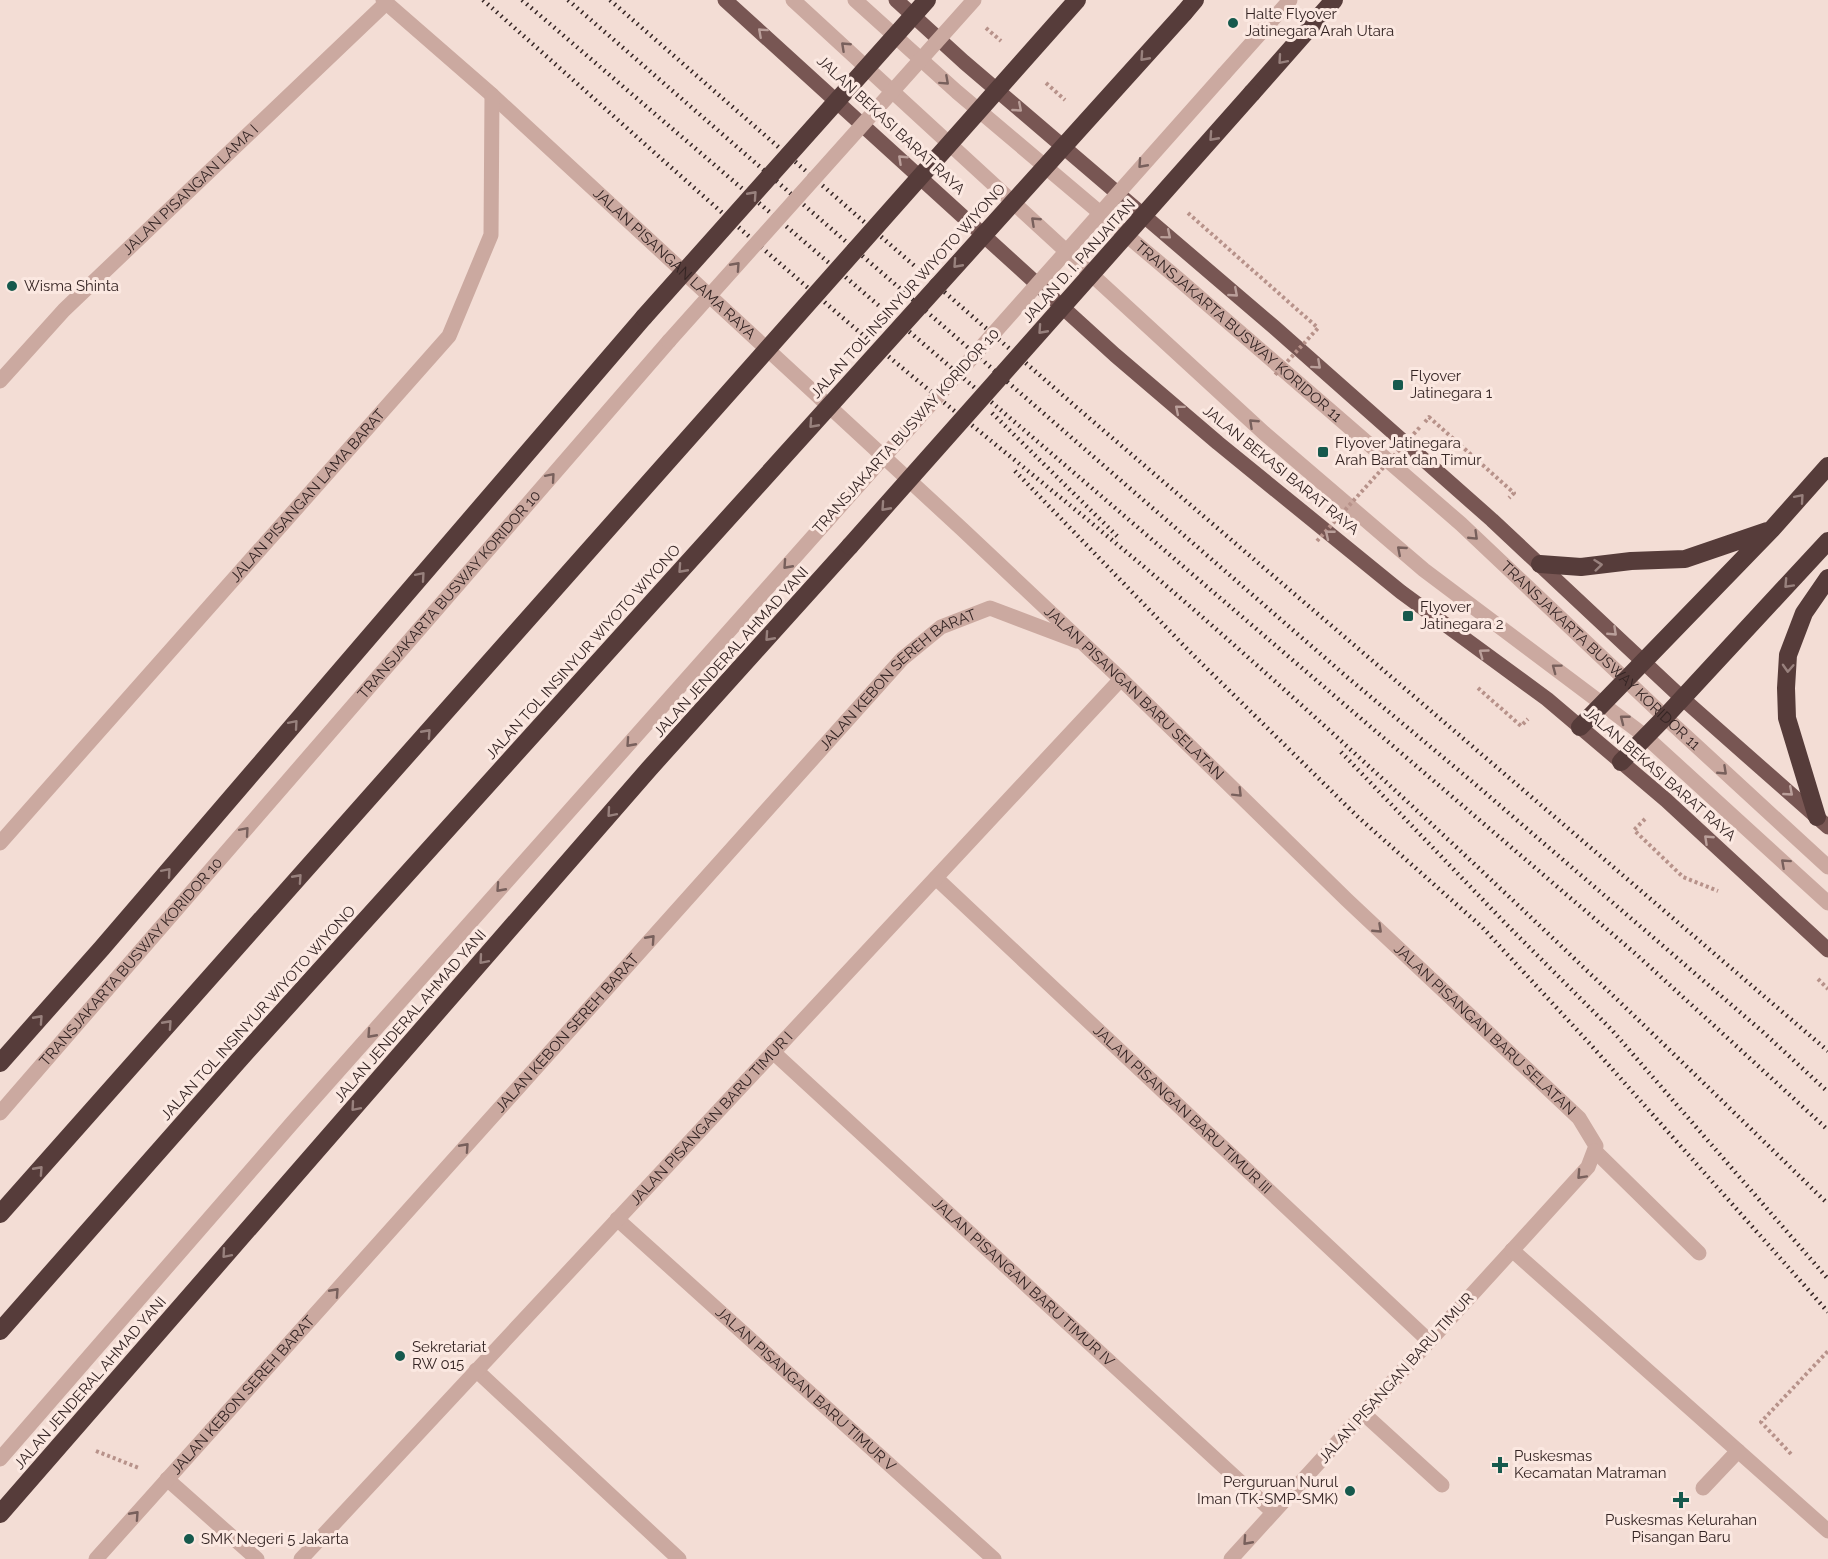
<svg xmlns="http://www.w3.org/2000/svg" width="1828" height="1559" viewBox="0 0 1828 1559" font-family="Raleway,sans-serif">
  <style>
    .lines { fill: none; stroke-linecap: round; stroke-linejoin: round }
    .path { stroke: #b7928a; stroke-width: 4; stroke-dasharray: 3 3; stroke-linecap: butt }
    .minor { stroke: #cba9a0; stroke-width: 15 }
    .major { stroke: #785653; stroke-width: 15 }
    .highway { stroke: #563c3a; stroke-width: 18 }
    .rail { stroke: #352524; stroke-width: 4.5; stroke-dasharray: 1.5 4.5; stroke-linecap: butt }
    .path-bridge { stroke: #b7928a; stroke-width: 4; stroke-dasharray: 3 3; stroke-linecap: butt }
    .minor-bridge { stroke: #cba9a0; stroke-width: 15 }
    .highway-bridge { stroke: #563c3a; stroke-width: 18 }
    .oneway { stroke: #ba9f9a }
    .oneway2 { stroke: #78605c }
    .oneway3 { stroke: #98817d }
    .poi-dot { fill: #16594d; stroke: #fbe8e1; stroke-width: 2 }
    .labels { text-anchor: middle; stroke-width: 6; stroke-linejoin: round; paint-order: stroke }
    .poi-label { font-size: 15px; fill: #352524; stroke: #fbe8e1; text-anchor: start }
    .street-label { font-size: 15px; fill: #352524; stroke: #fbe8e1 }
  </style>
  <rect width="100%" height="100%" fill="#f3ddd5"/>
  <g class="lines">
    <!-- path -->
    <path class="path" d="M1425,422L1429,417L1514,493L1509,498
      M1478,688L1521,726L1528,719
      M1645,819L1634,830L1683,877L1718,891
      M1818,979L1828,989
      M96,1451L139,1468
      M1791,1454L1761,1422L1828,1351"/>
    <!-- minor -->
    <g class="minor">
      <path id="s1" d="M383,0L492,95L963,530L1121,679L1347,900L1579,1118L1596,1146L1588,1167L1231,1559"/>
      <path d="M793,0L1264,433L1424,570L1645,736L1828,903"/>
      <path id="s2" d="M855,0L957,92L1176,277L1461,524L1665,717L1828,867"/>
      <path d="M1224,74L1290,0"/>
      <path id="s3" d="M0,381L64,310L386,3"/>
      <path id="s4" d="M0,843L449,336L491,235L492,95"/>
      <path id="s5" d="M936,878L1429,1341"/>
      <path id="s6" d="M773,1052L1273,1512"/>
      <path id="s7" d="M0,1113L669,341"/>
      <path d="M1595,1151L1699,1253"/>
      <path id="s8" d="M617,1219L994,1559"/>
      <path d="M1512,1250L1828,1531"/>
      <path d="M476,1370L679,1559"/>
      <path d="M1363,1413L1442,1485"/>
      <path d="M0,1459L293,1122L826,522"/>
      <path d="M167,1479L257,1559"/>
      <path d="M1703,1488L1738,1451"/>
      <path id="s9" d="M96,1559L902,659L941,627L990,608L1077,641"/>
      <path id="s10" d="M301,1559L1121,679"/>
    </g>
    <!-- major -->
    <path class="major" d="M725,0L1115,355L1218,443L1401,592L1547,699L1666,800L1828,950
      M896,0L964,62L1274,327L1492,520L1682,698L1828,827"/>
    <!-- highway -->
    <path class="highway" d="M1184,13L1195,0
      M1252,93L1334,0
      M1540,564L1581,567L1631,561L1685,559L1767,531
      M1580,727L1772,529L1828,466
      M1621,762L1665,717L1828,541
      M1817,817L1787,718L1786,688L1788,655L1804,613L1828,578
      M0,1063L102,948L644,317
      M0,1514L649,769L850,546"/>
    <!-- rail -->
    <path class="rail" d="M483,0C601,104 717,210 836,312C951,411 1071,503 1185,602C1407,795 1618,999 1828,1204
      M522,0L1637,955L1828,1130
      M568,0L1347,677L1475,784L1763,1032L1828,1092
      M610,0L1075,406L1828,1051
      M992,413L1118,537
      M1015,471L1190,652L1358,817L1482,927L1590,1044L1828,1312
      M1341,752L1509,927L1611,1029L1828,1279"/>
    <!-- path-bridge -->
    <path class="path-bridge" d="M986,28L1001,41
      M1046,83L1065,100
      M1188,213L1318,328L1274,376
      M1317,541L1420,427"/>
    <!-- minor-bridge -->
    <path class="minor-bridge" d="M669,341L974,0
      M826,522L1224,74"/>
    <!-- highway-bridge -->
    <path class="highway-bridge" d="M644,317L927,0
      M850,546L1252,93
      M0,1214L1077,0
      M0,1331L239,1060L1184,13"/>
  </g>
  <!-- one-way arrows -->
  <defs><path id="oneway-chevron" d="M-2-3.5L2.5 0L-2 3.5" fill="none" stroke-width="1.6" stroke-linecap="round" stroke-linejoin="round" transform="scale(1.5)"/></defs>
  <g class="oneway">
    <use href="#oneway-chevron" transform="translate(762 32) rotate(-138)"/>
    <use href="#oneway-chevron" transform="translate(1018 108) rotate(41)"/>
    <use href="#oneway-chevron" transform="translate(902 159) rotate(-137)"/>
    <use href="#oneway-chevron" transform="translate(1167 235) rotate(40)"/>
    <use href="#oneway-chevron" transform="translate(1234 293) rotate(41)"/>
    <use href="#oneway-chevron" transform="translate(1317 365) rotate(42)"/>
    <use href="#oneway-chevron" transform="translate(1179 409) rotate(-140)"/>
    <use href="#oneway-chevron" transform="translate(1329 534) rotate(-141)"/>
    <use href="#oneway-chevron" transform="translate(1613 632) rotate(43)"/>
    <use href="#oneway-chevron" transform="translate(1483 653) rotate(-144)"/>
    <use href="#oneway-chevron" transform="translate(1789 792) rotate(41)"/>
    <use href="#oneway-chevron" transform="translate(1708 839) rotate(-137)"/>
  </g>
  <g class="oneway2">
    <use href="#oneway-chevron" transform="translate(845 46) rotate(-137)"/>
    <use href="#oneway-chevron" transform="translate(945 81) rotate(42)"/>
    <use href="#oneway-chevron" transform="translate(1142 164) rotate(132)"/>
    <use href="#oneway-chevron" transform="translate(1035 221) rotate(-137)"/>
    <use href="#oneway-chevron" transform="translate(736 266) rotate(-48)"/>
    <use href="#oneway-chevron" transform="translate(1253 423) rotate(-137)"/>
    <use href="#oneway-chevron" transform="translate(551 477) rotate(-49)"/>
    <use href="#oneway-chevron" transform="translate(1474 536) rotate(44)"/>
    <use href="#oneway-chevron" transform="translate(1401 550) rotate(-139)"/>
    <use href="#oneway-chevron" transform="translate(787 565) rotate(132)"/>
    <use href="#oneway-chevron" transform="translate(1556 668) rotate(-143)"/>
    <use href="#oneway-chevron" transform="translate(1624 719) rotate(-142)"/>
    <use href="#oneway-chevron" transform="translate(630 743) rotate(132)"/>
    <use href="#oneway-chevron" transform="translate(1723 771) rotate(43)"/>
    <use href="#oneway-chevron" transform="translate(1238 793) rotate(45)"/>
    <use href="#oneway-chevron" transform="translate(245 831) rotate(-49)"/>
    <use href="#oneway-chevron" transform="translate(1785 863) rotate(-138)"/>
    <use href="#oneway-chevron" transform="translate(500 888) rotate(132)"/>
    <use href="#oneway-chevron" transform="translate(1378 929) rotate(43)"/>
    <use href="#oneway-chevron" transform="translate(651 939) rotate(-48)"/>
    <use href="#oneway-chevron" transform="translate(371 1034) rotate(132)"/>
    <use href="#oneway-chevron" transform="translate(465 1147) rotate(-48)"/>
    <use href="#oneway-chevron" transform="translate(1581 1175) rotate(133)"/>
    <use href="#oneway-chevron" transform="translate(335 1292) rotate(-48)"/>
    <use href="#oneway-chevron" transform="translate(135 1515) rotate(-48)"/>
    <use href="#oneway-chevron" transform="translate(1247 1541) rotate(132)"/>
  </g>
  <g class="oneway3">
    <use href="#oneway-chevron" transform="translate(1144 57) rotate(132)"/>
    <use href="#oneway-chevron" transform="translate(1282 60) rotate(131)"/>
    <use href="#oneway-chevron" transform="translate(1213 137) rotate(132)"/>
    <use href="#oneway-chevron" transform="translate(753 195) rotate(-48)"/>
    <use href="#oneway-chevron" transform="translate(957 264) rotate(132)"/>
    <use href="#oneway-chevron" transform="translate(1042 330) rotate(132)"/>
    <use href="#oneway-chevron" transform="translate(813 424) rotate(132)"/>
    <use href="#oneway-chevron" transform="translate(1800 498) rotate(-49)"/>
    <use href="#oneway-chevron" transform="translate(885 507) rotate(132)"/>
    <use href="#oneway-chevron" transform="translate(1598 565) rotate(-6)"/>
    <use href="#oneway-chevron" transform="translate(682 569) rotate(132)"/>
    <use href="#oneway-chevron" transform="translate(421 576) rotate(-49)"/>
    <use href="#oneway-chevron" transform="translate(1788 584) rotate(133)"/>
    <use href="#oneway-chevron" transform="translate(769 637) rotate(132)"/>
    <use href="#oneway-chevron" transform="translate(1788 668) rotate(93)"/>
    <use href="#oneway-chevron" transform="translate(294 724) rotate(-49)"/>
    <use href="#oneway-chevron" transform="translate(427 733) rotate(-48)"/>
    <use href="#oneway-chevron" transform="translate(611 813) rotate(131)"/>
    <use href="#oneway-chevron" transform="translate(167 872) rotate(-49)"/>
    <use href="#oneway-chevron" transform="translate(298 878) rotate(-48)"/>
    <use href="#oneway-chevron" transform="translate(483 960) rotate(131)"/>
    <use href="#oneway-chevron" transform="translate(39 1019) rotate(-48)"/>
    <use href="#oneway-chevron" transform="translate(168 1024) rotate(-48)"/>
    <use href="#oneway-chevron" transform="translate(355 1107) rotate(131)"/>
    <use href="#oneway-chevron" transform="translate(39 1170) rotate(-48)"/>
    <use href="#oneway-chevron" transform="translate(226 1254) rotate(131)"/>
  </g>
  <!-- markers -->
  <g class="poi-dot">
    <circle cx="1233" cy="23" r="6"/>
    <circle cx="12" cy="286" r="6"/>
    <rect x="1392" y="379" width="12" height="12" rx="3"/>
    <rect x="1317" y="446" width="12" height="12" rx="3"/>
    <rect x="1402" y="610" width="12" height="12" rx="3"/>
    <circle cx="400" cy="1356" r="6"/>
    <path d="M1497 1456h6v6h6v6h-6v6h-6v-6h-6v-6h6z"/>
    <circle cx="1350" cy="1491" r="6"/>
    <path d="M1678 1491h6v6h6v6h-6v6h-6v-6h-6v-6h6z"/>
    <circle cx="189" cy="1539" r="6"/>
  </g>
  <g class="labels">
    <!-- poi labels -->
    <g class="poi-label">
      <text x="1245" y="19">Halte Flyover<tspan x="1245" dy="17">Jatinegara Arah Utara</tspan></text>
      <text x="24" y="291">Wisma Shinta</text>
      <text x="1410" y="381">Flyover<tspan x="1410" dy="17">Jatinegara 1</tspan></text>
      <text x="1335" y="448">Flyover Jatinegara<tspan x="1335" dy="17">Arah Barat dan Timur</tspan></text>
      <text x="1420" y="612">Flyover<tspan x="1420" dy="17">Jatinegara 2</tspan></text>
      <text x="412" y="1352">Sekretariat<tspan x="412" dy="17">RW 015</tspan></text>
      <text x="1514" y="1461">Puskesmas<tspan x="1514" dy="17">Kecamatan Matraman</tspan></text>
      <text x="1338" y="1487" text-anchor="end">Perguruan Nurul<tspan x="1338" dy="17">Iman (TK-SMP-SMK)</tspan></text>
      <text x="1681" y="1525" text-anchor="middle">Puskesmas Kelurahan<tspan x="1681" dy="17">Pisangan Baru</tspan></text>
      <text x="201" y="1544">SMK Negeri 5 Jakarta</text>
    </g>
    <!-- street labels -->
    <g class="street-label">
      <text transform="translate(891 125) rotate(43)" y="5">JALAN BEKASI BARAT RAYA</text>
      <text dy="5" stroke="none"><textPath href="#s3" startOffset="270">JALAN PISANGAN LAMA I</textPath></text>
      <text transform="translate(1079 261) rotate(-48)" y="5">JALAN D. I. PANJAITAN</text>
      <text dy="5" stroke="none"><textPath href="#s1" startOffset="393">JALAN PISANGAN LAMA RAYA</textPath></text>
      <text transform="translate(908 291) rotate(-48)" y="5">JALAN TOL INSINYUR WIYOTO WIYONO</text>
      <text dy="5" stroke="none"><textPath href="#s2" startOffset="507">TRANSJAKARTA BUSWAY KORIDOR 11</textPath></text>
      <text transform="translate(906 431) rotate(-48)" y="5">TRANSJAKARTA BUSWAY KORIDOR 10</text>
      <text transform="translate(1281 470) rotate(39)" y="5">JALAN BEKASI BARAT RAYA</text>
      <text dy="5" stroke="none"><textPath href="#s4" startOffset="464">JALAN PISANGAN LAMA BARAT</textPath></text>
      <text dy="5" stroke="none"><textPath href="#s7" startOffset="686">TRANSJAKARTA BUSWAY KORIDOR 10</textPath></text>
      <text transform="translate(583 652) rotate(-48)" y="5">JALAN TOL INSINYUR WIYOTO WIYONO</text>
      <text transform="translate(731 652) rotate(-48)" y="5">JALAN JENDERAL AHMAD YANI</text>
      <text dy="5" stroke="none"><textPath href="#s2" startOffset="993">TRANSJAKARTA BUSWAY KORIDOR 11</textPath></text>
      <text dy="5" stroke="none"><textPath href="#s9" startOffset="1192">JALAN KEBON SEREH BARAT</textPath></text>
      <text dy="5" stroke="none"><textPath href="#s1" startOffset="1022">JALAN PISANGAN BARU SELATAN</textPath></text>
      <text transform="translate(1660 774) rotate(41)" y="5">JALAN BEKASI BARAT RAYA</text>
      <text dy="5" stroke="none"><textPath href="#s7" startOffset="200">TRANSJAKARTA BUSWAY KORIDOR 10</textPath></text>
      <text transform="translate(258 1013) rotate(-48)" y="5">JALAN TOL INSINYUR WIYOTO WIYONO</text>
      <text transform="translate(410 1016) rotate(-49)" y="5">JALAN JENDERAL AHMAD YANI</text>
      <text dy="5" stroke="none"><textPath href="#s1" startOffset="1508">JALAN PISANGAN BARU SELATAN</textPath></text>
      <text dy="5" stroke="none"><textPath href="#s9" startOffset="706">JALAN KEBON SEREH BARAT</textPath></text>
      <text dy="5" stroke="none"><textPath href="#s5" startOffset="338">JALAN PISANGAN BARU TIMUR III</textPath></text>
      <text dy="5" stroke="none"><textPath href="#s10" startOffset="602">JALAN PISANGAN BARU TIMUR I</textPath></text>
      <text dy="5" stroke="none"><textPath href="#s6" startOffset="340">JALAN PISANGAN BARU TIMUR IV</textPath></text>
      <text transform="translate(1396 1378) rotate(-48)" y="5">JALAN PISANGAN BARU TIMUR</text>
      <text transform="translate(90 1383) rotate(-49)" y="5">JALAN JENDERAL AHMAD YANI</text>
      <text dy="5" stroke="none"><textPath href="#s8" startOffset="254">JALAN PISANGAN BARU TIMUR V</textPath></text>
      <text dy="5" stroke="none"><textPath href="#s9" startOffset="220">JALAN KEBON SEREH BARAT</textPath></text>
    </g>
  </g>
</svg>
